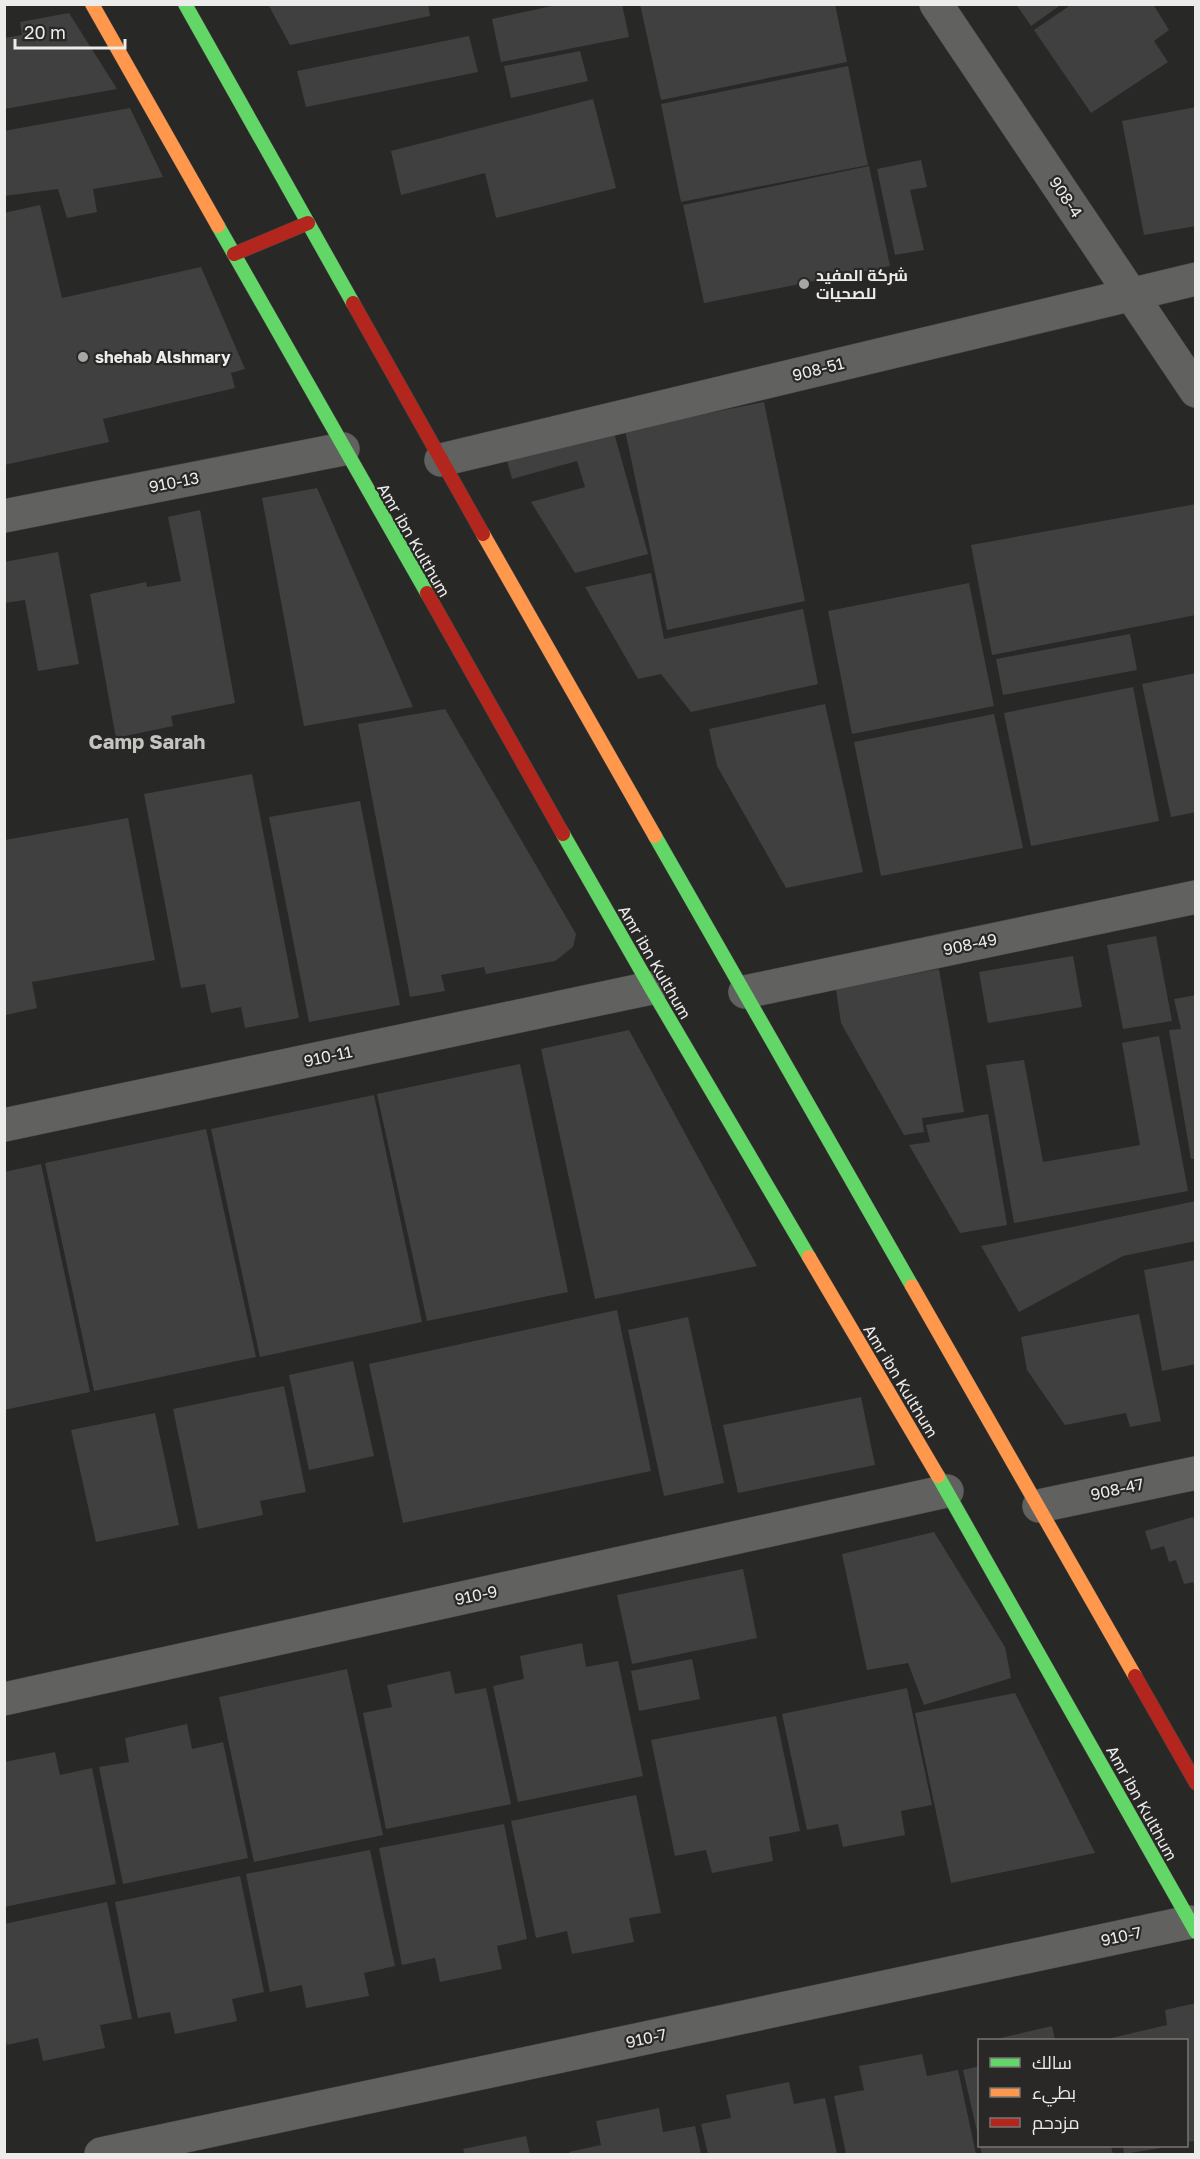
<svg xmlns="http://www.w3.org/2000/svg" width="1200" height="2159" viewBox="0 0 1200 2159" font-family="'Golos Text',Cairo,sans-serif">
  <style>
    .building { fill: #404040 }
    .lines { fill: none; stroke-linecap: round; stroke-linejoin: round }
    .street-casing { stroke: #454544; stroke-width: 34 }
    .fast-casing { stroke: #454544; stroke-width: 15 }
    .slow-casing { stroke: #454544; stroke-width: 15 }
    .jam-casing { stroke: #454544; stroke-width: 15 }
    .street { stroke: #616160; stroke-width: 33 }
    .fast { stroke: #63d668; stroke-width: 14 }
    .slow { stroke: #ff974d; stroke-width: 14 }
    .jam { stroke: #b3261e; stroke-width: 14 }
    .poi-dot { fill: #a7a7a6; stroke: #292826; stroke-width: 2 }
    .labels { text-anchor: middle; stroke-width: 4.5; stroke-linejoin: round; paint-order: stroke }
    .street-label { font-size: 16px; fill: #ececea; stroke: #292826 }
    .poi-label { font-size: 16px; font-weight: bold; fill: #ececea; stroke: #292826; text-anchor: start }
    .quarter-label { font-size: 20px; font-weight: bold; fill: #c4c4c0; stroke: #292826 }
  </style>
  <rect width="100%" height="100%" fill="#282827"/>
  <!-- building -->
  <path class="building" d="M268,4H428L430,16L290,45Z
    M561,4H622L629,37L501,62L492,19Z
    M640,4H835L847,62L661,100Z
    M1016,4H1062L1031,26Z
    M1072,4H1153L1169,30L1154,41L1168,62L1091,113L1034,30Z
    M69,13L117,89L4,109V38L22,35L20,22Z
    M469,36L478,72L306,107L297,71Z
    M580,51L588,81L511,98L504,66Z
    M848,66L868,165L681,202L661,104Z
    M593,99L616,188L496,218L485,173L401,195L391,151Z
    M1196,107V226L1144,235L1122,121Z
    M130,108L163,177L93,189L97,212L67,218L58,189L4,196V131Z
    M921,160L927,187L910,190L924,250L895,255L877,169Z
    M869,166L890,266L704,303L683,205Z
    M40,205L62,298L201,267L245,369L231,373L235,388L103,419L109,442L4,465V213Z
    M764,402L805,601L667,630L625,430Z
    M611,422L648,554L575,573L531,502L585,487L577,461L512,479L504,450Z
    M317,488L413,707L304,726L262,498Z
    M1196,504V615L992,655L971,545Z
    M200,510L235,703L171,716L173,726L116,738L90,594L146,582L147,587L181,581L168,517Z
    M58,552L79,664L38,671L25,600L4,603V562Z
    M651,573L664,639L803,609L818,684L691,712L661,674L638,679L585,587Z
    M969,583L994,706L852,734L828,611Z
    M1130,634L1137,670L1003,695L996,659Z
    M1196,673V812L1171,817L1142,684Z
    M1133,687L1159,821L1031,846L1004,713Z
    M825,704L863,872L786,888L717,766L709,729Z
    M445,709L576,934L573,947L555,961L486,974L484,967L441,975L445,991L410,997L358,724Z
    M994,714L1023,848L881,876L854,742Z
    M252,774L299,1018L245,1028L241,1007L211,1013L205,984L181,988L144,794Z
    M360,801L400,1005L309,1022L269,817Z
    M128,818L155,960L32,982L37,1008L6,1015L5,840Z
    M1156,936L1172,1021L1123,1029L1107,945Z
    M1073,956L1082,1007L988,1023L979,972Z
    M939,969L964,1112L922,1118L924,1132L904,1135L841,1023L836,989Z
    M1196,995V1159H1191L1169,1030L1181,1029L1174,999Z
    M629,1030L757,1266L595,1299L541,1049Z
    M1159,1036L1188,1191L1014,1223L986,1065L1024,1060L1043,1162L1140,1145L1122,1043Z
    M520,1064L568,1292L427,1321L377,1094Z
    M374,1095L422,1322L260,1357L211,1129Z
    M988,1114L1007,1225L960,1233L909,1145L930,1142L926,1125Z
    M206,1129L256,1357L94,1391L45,1163Z
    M41,1164L90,1392L4,1410V1172Z
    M1196,1201V1241L1123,1256L1019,1312L981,1246Z
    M1196,1260V1364L1162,1371L1144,1270Z
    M617,1310L651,1471L403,1523L369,1364Z
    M1139,1314L1161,1421L1130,1427L1126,1413L1065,1425L1027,1370L1021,1337Z
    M688,1317L724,1483L664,1496L628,1330Z
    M353,1361L374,1456L309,1470L289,1375Z
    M284,1386L306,1492L260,1501L263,1515L198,1529L173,1409Z
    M861,1397L875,1465L738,1493L723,1425Z
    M155,1413L179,1525L96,1542L71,1430Z
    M1193,1517L1196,1525L1195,1590L1193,1582L1184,1584L1176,1560L1169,1562L1164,1546L1151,1550L1145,1531Z
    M934,1532L1005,1647L1011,1678L924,1705L908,1663L867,1670L842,1554Z
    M743,1569L757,1638L632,1664L617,1595Z
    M582,1643L586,1667L618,1661L643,1776L518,1802L493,1686L524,1679L520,1656Z
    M692,1659L700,1699L639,1711L631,1671Z
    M347,1669L383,1835L254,1862L219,1697Z
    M450,1671L455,1694L486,1688L511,1804L386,1829L363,1713L392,1707L387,1685Z
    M907,1688L932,1805L901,1811L905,1835L843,1847L838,1824L807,1830L782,1714Z
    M1015,1693L1095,1853L951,1883L915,1713Z
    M776,1716L800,1831L769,1837L773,1861L712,1873L706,1850L675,1856L651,1740Z
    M187,1724L192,1749L223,1742L248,1858L123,1884L99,1767L129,1762L125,1738Z
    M55,1752L60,1775L92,1768L116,1884L4,1907V1762Z
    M636,1795L661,1913L629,1918L634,1942L572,1954L567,1931L536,1938L511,1821Z
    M504,1824L527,1939L497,1946L502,1969L440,1982L435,1958L402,1965L379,1848Z
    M370,1850L395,1966L364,1973L369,1996L306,2008L302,1985L270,1992L246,1874Z
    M240,1876L264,1992L232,1999L237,2021L175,2034L170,2012L138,2018L115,1902Z
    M107,1902L132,2019L100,2025L105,2048L43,2061L38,2038L7,2045L4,2035V1924Z
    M1196,2003V2141L1186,2142V2040H1103L1167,2025L1165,2010Z
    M1052,2026L1055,2040H992Z
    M922,2054L927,2076L958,2070L976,2154H846L834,2096L864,2090L859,2066Z
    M980,2066V2140H979L963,2070Z
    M789,2082L794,2104L825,2098L837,2154H708L701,2124L731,2118L726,2095Z
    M659,2108L663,2132L695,2126L701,2154H570L569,2152L601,2145L596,2121Z
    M526,2136L530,2154H465L463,2149Z
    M980,2146H1111L1113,2154H982Z
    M1123,2146H1167V2147L1124,2154Z"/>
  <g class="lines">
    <defs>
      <path id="street" d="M936,4L1196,391
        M441,460L1196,279
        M4,516L343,449
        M745,992L1196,897
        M4,1125L651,988
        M1039,1506L1196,1473
        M4,1699L947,1491
        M101,2154L1190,1922"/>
      <path id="fast" d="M185,4L353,303
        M218,226L427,593
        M563,834L651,988L809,1257
        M655,836L912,1286
        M938,1476L1196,1932"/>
      <path id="slow" d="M92,4L218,226
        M483,534L655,836
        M809,1257L938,1476
        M912,1286L1135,1676"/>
      <path id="jam" d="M234,254L308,223
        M353,303L483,534
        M427,593L563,834
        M1135,1676L1196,1783"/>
    </defs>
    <!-- street casing -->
    <use href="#street" class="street-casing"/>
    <!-- fast casing -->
    <use href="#fast" class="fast-casing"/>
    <!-- slow casing -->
    <use href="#slow" class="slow-casing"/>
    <!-- jam casing -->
    <use href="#jam" class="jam-casing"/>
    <!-- street -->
    <use href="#street" class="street"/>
    <!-- fast -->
    <use href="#fast" class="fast"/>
    <!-- slow -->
    <use href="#slow" class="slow"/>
    <!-- jam -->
    <use href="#jam" class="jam"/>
  </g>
  <!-- markers -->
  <g class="poi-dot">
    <circle cx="804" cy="284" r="6"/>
    <circle cx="83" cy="357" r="6"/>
  </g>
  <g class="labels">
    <!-- street labels -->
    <g class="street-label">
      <text transform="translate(1066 197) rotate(56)" y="6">908-4</text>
      <text transform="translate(818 369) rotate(-14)" y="6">908-51</text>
      <text transform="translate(174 482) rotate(-11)" y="6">910-13</text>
      <text transform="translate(414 540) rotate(60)" y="6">Amr ibn Kulthum</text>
      <text transform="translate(970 944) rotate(-12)" y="6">908-49</text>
      <text transform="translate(655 962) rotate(60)" y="6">Amr ibn Kulthum</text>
      <text transform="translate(328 1056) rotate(-12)" y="6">910-11</text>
      <text transform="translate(901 1381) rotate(59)" y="6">Amr ibn Kulthum</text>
      <text transform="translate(1117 1489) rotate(-12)" y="6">908-47</text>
      <text transform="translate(476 1595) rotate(-12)" y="6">910-9</text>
      <text transform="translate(1142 1803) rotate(61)" y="6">Amr ibn Kulthum</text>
      <text transform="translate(1121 1936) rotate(-12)" y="6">910-7</text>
      <text transform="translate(646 2038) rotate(-12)" y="6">910-7</text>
    </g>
    <!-- poi labels -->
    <g class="poi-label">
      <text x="816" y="281">شركة المفيد<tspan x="816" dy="18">للصحيات</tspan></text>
      <text x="95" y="363">shehab Alshmary</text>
    </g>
    <!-- quarter labels -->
    <g class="quarter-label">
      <text x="147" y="749">Camp Sarah</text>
    </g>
  </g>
  <!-- border -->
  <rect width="1200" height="2159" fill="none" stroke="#ececea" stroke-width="12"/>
  <!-- legend -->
  <rect x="978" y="2039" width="210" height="108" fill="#292826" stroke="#777674" stroke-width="1.5"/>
  <rect x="990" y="2058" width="30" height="9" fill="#63d668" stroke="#777674" stroke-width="1.5"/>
  <text x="1032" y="2069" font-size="18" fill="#ececea">سالك</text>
  <rect x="990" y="2088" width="30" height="9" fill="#ff974d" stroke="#777674" stroke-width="1.5"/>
  <text x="1032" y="2099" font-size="18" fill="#ececea">بطيء</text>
  <rect x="990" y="2118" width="30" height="9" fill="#b3261e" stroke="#777674" stroke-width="1.5"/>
  <text x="1032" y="2129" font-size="18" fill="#ececea">مزدحم</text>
  <!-- scale -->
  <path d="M15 39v9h110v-9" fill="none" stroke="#ececea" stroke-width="3"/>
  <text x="24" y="39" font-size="18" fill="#ececea" stroke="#292826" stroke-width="4.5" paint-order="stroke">20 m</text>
</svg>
